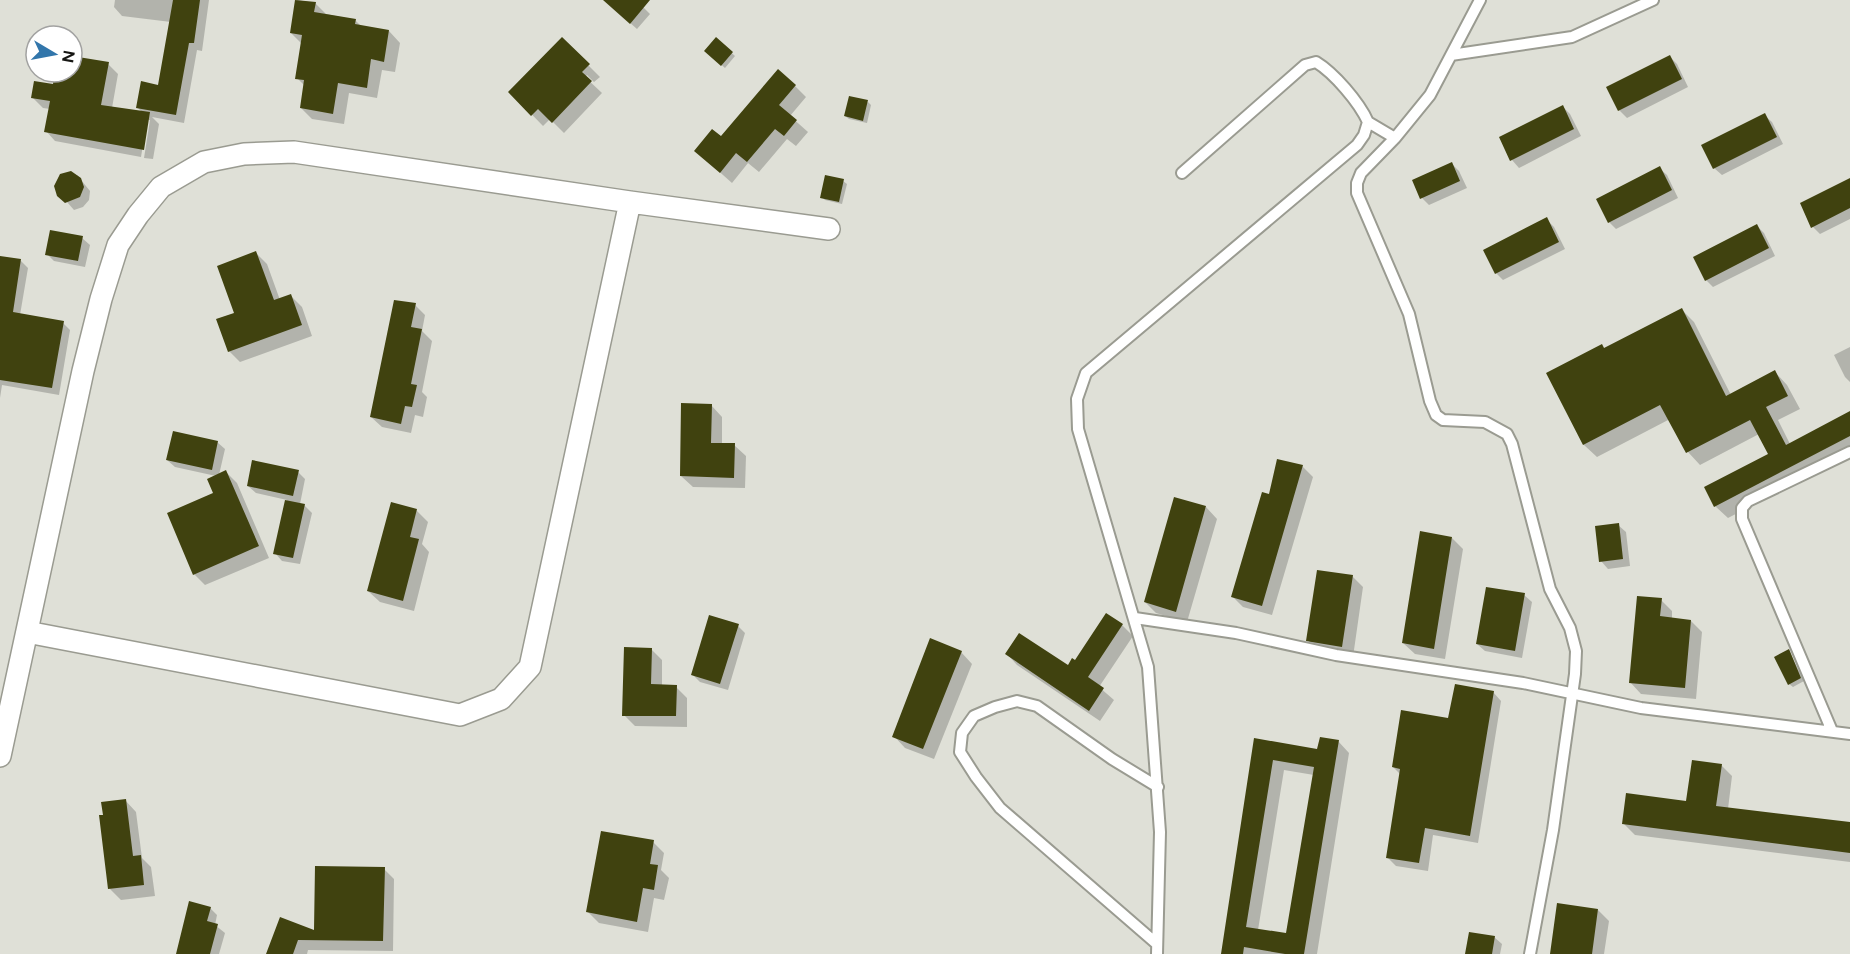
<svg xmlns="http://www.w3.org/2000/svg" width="1850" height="954" viewBox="0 0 1850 954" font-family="Figtree,sans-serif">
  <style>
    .shadow { fill: #0003; fill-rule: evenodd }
    .building { fill: #40420f; fill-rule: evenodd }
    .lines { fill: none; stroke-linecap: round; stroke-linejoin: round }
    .service-casing { stroke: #9a9b91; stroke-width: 14 }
    .minor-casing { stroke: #9a9b91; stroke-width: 24 }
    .service { stroke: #fff; stroke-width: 10 }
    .minor { stroke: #fff; stroke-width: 21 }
  </style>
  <rect width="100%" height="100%" fill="#dfe0d7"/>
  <!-- shadow -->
  <path class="shadow" d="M115,0H209L202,51L197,50L184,123L152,117L159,124L153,159L144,158L150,120H147L141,157L55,141L46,131L50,109L43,108L33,98L54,86L56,72H72V57L108,64L118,74L112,108L143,113L138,108L159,86L171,22L122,16L114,7Z
    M297,0L315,3L326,14L355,20L362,27L389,31L400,43L395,72L382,70L377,98L349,93L344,124L312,119L301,108L305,86L297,78L302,44L291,33Z
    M604,0H644L640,4L650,14L637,29Z
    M562,39L600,77L594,82L587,75L585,77L602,93L564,133L550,119L543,126L510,92Z
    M716,39L735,56L725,68L706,51Z
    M1670,57L1677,64L1688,87L1627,118L1619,110L1608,88Z
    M795,86L806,97L790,116L808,132L796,146L787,139L759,172L748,163L732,183L696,151L722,139Z
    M868,102L871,105L867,123L849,119L845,116Z
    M1562,106L1570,114L1581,136L1519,168L1512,160Z
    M1764,115L1772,122L1783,144L1722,175L1714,168Z
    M1452,164L1459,171L1467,188L1429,205L1422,198Z
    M1659,168L1667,175L1678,198L1616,229L1609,222Z
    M77,175L90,191L89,200L83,207L74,210L67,202Z
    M1850,180V219L1820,234L1813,227Z
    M843,181L847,184L842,204L825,200L822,197Z
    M1546,219L1554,227L1565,249L1503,280L1496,273Z
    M1757,226L1764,233L1775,256L1713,287L1706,280Z
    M82,238L90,245L85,267L54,261L47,254Z
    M256,253L267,264L280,300L291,296L302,307L312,336L240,362L229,351L236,314Z
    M0,257L21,261L28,268L20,315L63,323L70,330L59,395L2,385L0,398Z
    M415,305L425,315L422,331L432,341L422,392L427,397L423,417L415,415L411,433L382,427L371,417Z
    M1682,310L1694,322L1731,395L1775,372L1787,385L1800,409L1778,420L1790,444L1850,413V455L1728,518L1715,506L1770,454L1759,434L1700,465L1688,452L1670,419L1597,457L1584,445L1548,373L1602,346L1605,349Z
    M1850,347V382L1845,377L1834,355Z
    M711,405L722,417V444L734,445L746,456L745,488L693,487L681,476Z
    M217,442L225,449L219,475L226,472L237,483L269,558L205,585L194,574L215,494L216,476L175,467L167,460Z
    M1302,466L1313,477L1272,615L1243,607L1233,597Z
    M298,472L305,479L300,504L304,505L312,513L300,564L282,561L275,553L287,500L256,493L248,486Z
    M1206,507L1217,519L1187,622L1156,613L1145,602Z
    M416,510L428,522L422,544L429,552L414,611L380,602L368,591Z
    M1618,525L1626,532L1630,566L1608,569L1601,561Z
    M1452,538L1463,549L1445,659L1415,654L1403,643Z
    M1352,576L1363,587L1353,657L1319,651L1308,640Z
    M1524,595L1532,602L1522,658L1485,651L1477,644Z
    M1661,600L1672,611V619L1691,621L1702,632L1696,699L1641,694L1630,682Z
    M1122,625L1133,636L1099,687L1114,700L1100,721L1017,665L1007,654L1069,667Z
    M738,626L745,633L728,690L700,682L693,675Z
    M651,649L662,660V686L676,687L687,698V727L635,726L624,715Z
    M1789,651L1804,681L1793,687L1789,684Z
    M961,652L972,664L934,759L905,748L894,736Z
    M1493,692L1501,701L1478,843L1433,835L1428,871L1396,866L1387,857L1401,775L1393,767L1450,720Z
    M1255,740L1319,751L1338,741L1349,753L1317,954H1222ZM1284,770L1314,775L1287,935L1258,930Z
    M1721,765L1732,776L1728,809L1850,824V862L1635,835L1624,824L1688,803Z
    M125,800L136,812L142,858L151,867L155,896L121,900L110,889Z
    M653,842L664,853L661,870L669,878L664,900L654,898L648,932L599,923L588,912Z
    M384,869L394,879L393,951L308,950L307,954H268L281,918L316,932Z
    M210,908L217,915L215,925L225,933L219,954H177Z
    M1598,910L1609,921L1604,954H1552Z
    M1494,937L1502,944L1500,954H1467Z"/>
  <!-- building -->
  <path class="building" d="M173,0H200L194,43H189L176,115L136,108L141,81L158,85Z
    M295,0L316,2L314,12L356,19L355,24L389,30L384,62L371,59L367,88L338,83L333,114L300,108L304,80L295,79L302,35L290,33Z
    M603,0H650L630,24Z
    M562,37L590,64L582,72L592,81L552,123L538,109L531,116L508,92Z
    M716,37L733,52L721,66L704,51Z
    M1670,55L1682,79L1618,111L1606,87Z
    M72,56L109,62L101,105L150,112L144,150L44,132L50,101L31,98L34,81L53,84L55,72H72Z
    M778,69L796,85L779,105L797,120L784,136L775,129L747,162L736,153L720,173L694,151L712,129L721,136Z
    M849,96L868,100L863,121L844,116Z
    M1563,105L1574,129L1510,161L1499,137Z
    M1765,113L1777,137L1713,169L1701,145Z
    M1452,162L1460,181L1420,199L1412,180Z
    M1660,166L1672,190L1608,223L1596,199Z
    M71,171L81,178L84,187L80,197L65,203L57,196L54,186L60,174Z
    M825,175L844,179L839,202L820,198Z
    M1850,178V208L1811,228L1800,203Z
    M1547,217L1559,242L1495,274L1483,250Z
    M1757,224L1769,248L1705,281L1693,257Z
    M50,230L83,236L78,261L45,255Z
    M256,251L274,300L291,294L302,325L228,352L216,319L234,313L217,266Z
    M0,256L21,259L13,312L64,321L52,388L0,380Z
    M394,300L416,303L411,327L422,329L411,384L417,385L412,407L405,406L401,424L370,417Z
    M1682,308L1726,396L1775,370L1788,396L1766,407L1786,445L1850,411V436L1714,507L1704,487L1768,454L1750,420L1686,453L1660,405L1583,445L1546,373L1602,344L1604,348Z
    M681,403L712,404L711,443H735L734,478L680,476Z
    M173,431L218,441L212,470L166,460Z
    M1277,459L1303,465L1262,606L1231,597L1262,492L1269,494Z
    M252,460L299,470L293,496L247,486Z
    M226,470L259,546L193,575L167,513L213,493L207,479Z
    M1174,497L1206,506L1176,612L1144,602Z
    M285,500L305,504L293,558L273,554Z
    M391,502L417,509L410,537L419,539L403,601L367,591Z
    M1619,523L1623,559L1599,562L1595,526Z
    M1420,531L1452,537L1434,649L1402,643Z
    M1317,570L1353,575L1342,647L1306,641Z
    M1486,587L1525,593L1515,651L1476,644Z
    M1637,596L1662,598L1660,616L1691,620L1685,688L1629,683Z
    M1106,613L1123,624L1088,677L1104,688L1089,711L1005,654L1019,633L1068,665L1072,658L1075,660Z
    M709,615L739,624L720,684L691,675Z
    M930,638L962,651L923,749L892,737Z
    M624,647L652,648L651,684L677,685L676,716H622Z
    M1789,649L1801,678L1788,685L1774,657Z
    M1455,684L1494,691L1470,836L1425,828L1419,863L1386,858L1400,769L1392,767L1401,710L1448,718Z
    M1320,737L1339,740L1304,954H1285L1244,947L1243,954H1221L1254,738L1317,749ZM1273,760L1314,767L1286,933L1246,927Z
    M1692,760L1722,764L1716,806L1850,822V853L1622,824L1626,793L1686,801Z
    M126,799L133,856L141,855L144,885L108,889L99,815H103L101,802Z
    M601,831L654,840L650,864L658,865L654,890L643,888L637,922L586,912Z
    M315,866L385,867L383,941L298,940L293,954H266L280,917L314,930Z
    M189,901L211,907L207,921L218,924L210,954H176Z
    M1557,903L1598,909L1592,954H1550Z
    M1469,932L1495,936L1492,954H1465Z"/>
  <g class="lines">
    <defs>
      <path id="service" d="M1480,0L1430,95L1395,138L1361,173L1357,183V193L1409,314L1430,401L1436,415L1443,420L1485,422L1507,434L1512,444L1550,589L1570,628L1576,651L1575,674L1553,830L1530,954
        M1451,55L1572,37L1653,0
        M1368,122L1395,138
        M1135,618L1236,633L1336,655L1523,683L1641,708L1850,734
        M1832,731L1742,519V508L1748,501L1850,452
        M1157,944L1000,808L976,777L960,752L962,733L974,716L995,707L1017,701L1037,706L1112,759L1158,787
        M1157,954L1160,832L1148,667L1078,429L1077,399L1086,373L1357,145L1364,135L1368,122C1359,102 1334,73 1316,62L1305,65L1182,173"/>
      <path id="minor" d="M27,632L460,715L501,699L530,667L630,202
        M0,756L83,371L101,299L118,245L138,215L161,187L204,162L244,154L294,152L630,202L829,229"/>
    </defs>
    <!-- service casing -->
    <use href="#service" class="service-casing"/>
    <!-- minor casing -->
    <use href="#minor" class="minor-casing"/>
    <!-- service -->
    <use href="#service" class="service"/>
    <!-- minor -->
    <use href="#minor" class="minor"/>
  </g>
  <!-- north arrow -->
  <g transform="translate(54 54) rotate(100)"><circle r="28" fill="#ffffff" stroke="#a2a2a1" stroke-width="1.5"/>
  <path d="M0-4.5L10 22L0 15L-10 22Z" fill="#3276ab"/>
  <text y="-9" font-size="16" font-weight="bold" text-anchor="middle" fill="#161613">N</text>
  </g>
</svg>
